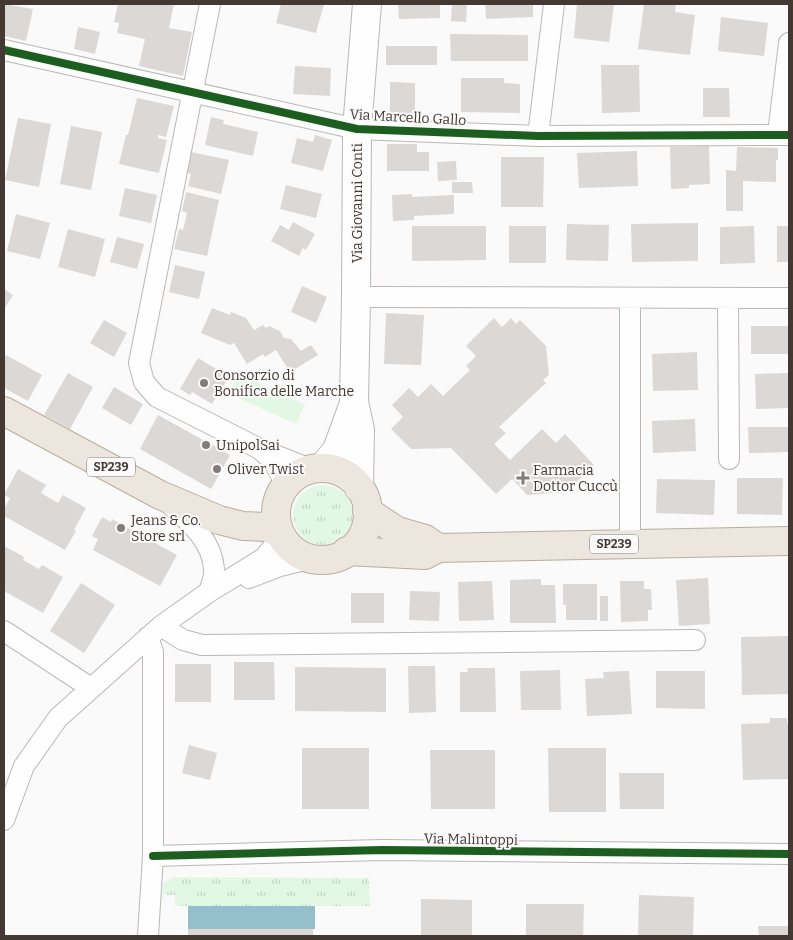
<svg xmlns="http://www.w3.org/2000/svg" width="793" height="940" viewBox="0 0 793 940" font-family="Bitter,serif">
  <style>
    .grass { fill: url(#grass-tufts) }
    .pitch { fill: #e2f8e4 }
    .water { fill: #94c0cb }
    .building { fill: #dcd8d5 }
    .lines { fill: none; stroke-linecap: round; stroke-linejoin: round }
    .minor-casing { stroke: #bcb7b5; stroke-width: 22 }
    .secondary-casing { stroke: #bcb7b5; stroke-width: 30 }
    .primary-casing { stroke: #b8ae9e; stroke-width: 30 }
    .minor { stroke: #fefefe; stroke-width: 20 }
    .secondary { stroke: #fefefe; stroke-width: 28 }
    .primary { stroke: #ece6de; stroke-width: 28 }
    .cycleway-casing { stroke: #fafafa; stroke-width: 11 }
    .cycleway { stroke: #1b5e20; stroke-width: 8 }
    .poi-dot { fill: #847c79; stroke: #fafafa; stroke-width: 2 }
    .labels { text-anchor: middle; stroke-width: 4; stroke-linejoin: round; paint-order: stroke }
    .shield { fill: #fafafa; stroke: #7b726f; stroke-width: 1 }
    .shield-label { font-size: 12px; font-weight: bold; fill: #443833 }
    .street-label { font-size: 14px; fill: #443833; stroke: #fafafa }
    .poi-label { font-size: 14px; fill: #443833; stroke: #fafafa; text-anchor: start }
  </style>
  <defs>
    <pattern id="grass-tufts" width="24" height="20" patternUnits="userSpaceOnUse" patternTransform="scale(1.25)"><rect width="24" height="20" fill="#e2f8e4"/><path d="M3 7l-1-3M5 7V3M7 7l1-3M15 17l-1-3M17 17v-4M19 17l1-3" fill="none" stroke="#c3d5c4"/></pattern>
  </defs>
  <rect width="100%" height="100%" fill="#fafafa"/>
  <!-- grass -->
  <path class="grass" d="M293 515a30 30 0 1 1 60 0a30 30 0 1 1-60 0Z
    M174,877L369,878L370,906H175V895H164V898H162L163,883Z"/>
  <!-- pitch -->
  <path class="pitch" d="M238,374L305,404L296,424L229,394Z"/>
  <!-- water -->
  <path class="water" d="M188,906H315V929H188Z"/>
  <!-- building -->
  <path class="building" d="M4,4L33,9L26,41L4,36Z
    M118,4H174L169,28L192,32L183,76L139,66L145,39L117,33L119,23L114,22Z
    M281,4H324L316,33L276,23Z
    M398,4H440V18L399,19Z
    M452,4H467L466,22L451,21Z
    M485,4H533V17L486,19Z
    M577,4H614L609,42L574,38Z
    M644,4H676L675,12L695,15L690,55L638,49Z
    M721,17L768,23L764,56L718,51Z
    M78,27L100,32L95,54L74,49Z
    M450,34L528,35V61H451Z
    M386,46H437V65H386Z
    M601,65H639L640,112L602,113Z
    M295,66L331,68L330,96L293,94Z
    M461,78H504V83L520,84V113L461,112Z
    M390,82L415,83V121L390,120Z
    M703,88H729L730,117H703Z
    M137,98L174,106L166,137L158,135V138L167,140L159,173L119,164L126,135H128Z
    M211,117L224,120L223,124L258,132L253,156L205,145Z
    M18,118L51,124L39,187L5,180Z
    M71,126L102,132L91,190L60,184Z
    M315,135L332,140L323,171L291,163L297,138L313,142Z
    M387,144H417V152H429V171H387Z
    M709,146L710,184L689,185V188L671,189L670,147Z
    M737,147L778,148V160H776V182L743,181V211H726V170L736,171Z
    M637,151L638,186L579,188L577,153Z
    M191,152L229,160L221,194L188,186L191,174L187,173Z
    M501,157H544L543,207H501Z
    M456,161L457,180L438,181L437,162Z
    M452,182H472L473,193H452Z
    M286,185L322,194L316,218L280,209Z
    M125,188L157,195L151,223L119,216Z
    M186,192L219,200L207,256L174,249L179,229L183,230L187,213L182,211Z
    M412,194V197L454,195V214L414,216V220L393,221L392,195Z
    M16,214L50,223L40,259L7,251Z
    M293,222L315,234L306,250L303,248L299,256L271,241L280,225L289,230Z
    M698,223V261L632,262L631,224Z
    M567,224L609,225L608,261L566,260Z
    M412,226H486V260L412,261Z
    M509,226H546V263H509Z
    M754,226L755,263L720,264V227Z
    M777,226H789V262H777Z
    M68,229L105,239L95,277L58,267Z
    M117,237L144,244L137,269L110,262Z
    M175,265L205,272L199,299L169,292Z
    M302,286L327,297L316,323L291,312Z
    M4,289L13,295L4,309Z
    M212,308L230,315L231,312L246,318L254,330L263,325L266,328L269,326L280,331L284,338L291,339L301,351L311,345L318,355L290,372L276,350L265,357L263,354L247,364L234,343L230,345L201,333Z
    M386,313L424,315L421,365L384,364Z
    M494,318L502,327L511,318L516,324L520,320L546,346L549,375L543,380L546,383L499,427L506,433L494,444L510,460L542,429L556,443L565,434L594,465L566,492L527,495L512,479L496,494L451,448L411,449L391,429L403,417L392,405L409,388L418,397L431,384L443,396L470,370L466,366L476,356L466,346Z
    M104,320L127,333L114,357L90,343Z
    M751,326H789V354H751Z
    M697,352L698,390L653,391L652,354Z
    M6,355L42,375L28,401L4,388V359Z
    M198,358L229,377L212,404L192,392L190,395L180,389Z
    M68,373L93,387L70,429L44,415Z
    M789,373V408L756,409L755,374Z
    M114,387L143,404L131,425L102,408Z
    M158,415L230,455L211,489L140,449Z
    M695,419L696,451L653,453L652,421Z
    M748,427H789V452L749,453Z
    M18,469L46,485L41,493L58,503L63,495L86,508L74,530L76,531L65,550L4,516V509L10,498L4,495Z
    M737,478H783L782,515L737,514Z
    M657,479L715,480L714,515L656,513Z
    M102,517L111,522L112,519L177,555L160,586L93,550L98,539L92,536Z
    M4,546L24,557L23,560L39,569L42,565L63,577L43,613L4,591Z
    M708,578L710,624L679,626L676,580Z
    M541,579V585H555L556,623H510V580Z
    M492,581L494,620L459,621L458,582Z
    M620,581H644V589H651L652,610H648V621L621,622Z
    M81,583L115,605L84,653L50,631Z
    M563,584H597V620H566V605H563Z
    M410,591L440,592L439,621L409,620Z
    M351,593H384V623H351Z
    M600,596H608V621H600Z
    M789,636V694L742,695L741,637Z
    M234,662H274L275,700H234Z
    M175,664H211V702H175Z
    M408,666H435L436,712L409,713Z
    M295,667L386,668V712L295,711Z
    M467,668H495L496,712H460V672H468Z
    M560,670L561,710H521L520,671Z
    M629,671L632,714L587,716L585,679L604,678L603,672Z
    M656,671H705V709L656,708Z
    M770,718H787V723H789V779L743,780L741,724L770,723Z
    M189,745L217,753L210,780L182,773Z
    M302,748H369V809H302Z
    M548,748H606V812H549Z
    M430,750H495V809H431Z
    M619,773H664V809H620Z
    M639,895L694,897L693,936H638Z
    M421,899L472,900V936H421Z
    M526,904H584L583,936H526Z
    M758,926H789V936H759Z
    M188,929H313V936H188Z"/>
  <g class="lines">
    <defs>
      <path id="minor" d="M210,4L139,363L144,382L157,397L260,449L310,469
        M4,50L357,129L538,136L789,135
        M778,134L789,43
        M538,136L554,4
        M356,297L789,298
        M728,298L729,459
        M630,299V544
        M262,451L274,462L286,485
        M171,505C191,523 212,541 214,569C215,576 211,585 209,592
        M249,578L280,566L313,558
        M161,626L183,640L202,645L695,640
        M4,631L91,688
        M148,637L153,652V856L148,936
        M4,820L24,766L58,718L161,626L209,592L264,558L282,536
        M153,856L382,850L789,854"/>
      <path id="secondary" d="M322,468L337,450L353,406
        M359,488L360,430L354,402L356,297L357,129L367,4"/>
      <path id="primary" d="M4,411L160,495L219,520L243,526L266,527L280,533
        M276 514a46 46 0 1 1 92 0a46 46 0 1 1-92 0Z
        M367,511L397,531L425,539L438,548
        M347,551L425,555L438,548L789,541"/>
    </defs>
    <!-- minor casing -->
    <use href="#minor" class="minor-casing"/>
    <!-- secondary casing -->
    <use href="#secondary" class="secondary-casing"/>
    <!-- primary casing -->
    <use href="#primary" class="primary-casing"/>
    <!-- minor -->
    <use href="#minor" class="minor"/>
    <!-- secondary -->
    <use href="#secondary" class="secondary"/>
    <!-- primary -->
    <use href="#primary" class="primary"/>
    <defs>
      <path id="cycleway" d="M4,50L357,129L538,136L789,135
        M153,856L382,850L789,854"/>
    </defs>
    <!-- cycleway casing -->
    <use href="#cycleway" class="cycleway-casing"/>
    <!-- cycleway -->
    <use href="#cycleway" class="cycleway"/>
  </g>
  <!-- markers -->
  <g class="poi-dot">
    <circle cx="204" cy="383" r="5"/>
    <circle cx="206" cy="445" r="5"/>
    <circle cx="217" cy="469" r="5"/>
    <path d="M520.5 470.5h5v5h5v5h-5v5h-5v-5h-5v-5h5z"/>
    <circle cx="121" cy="528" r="5"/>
  </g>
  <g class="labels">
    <!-- shield labels -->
    <g class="shield">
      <rect x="87" y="457.5" width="48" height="19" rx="4"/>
      <rect x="590" y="534.5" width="48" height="19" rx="4"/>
    </g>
    <g class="shield-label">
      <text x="111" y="471">SP239</text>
      <text x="614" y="548">SP239</text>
    </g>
    <!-- street labels -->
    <g class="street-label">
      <text transform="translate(408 117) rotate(3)" y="5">Via Marcello Gallo</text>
      <text transform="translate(357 203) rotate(-90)" y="5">Via Giovanni Conti</text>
      <text transform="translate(471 839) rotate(1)" y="5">Via Malintoppi</text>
    </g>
    <!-- poi labels -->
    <g class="poi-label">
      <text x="214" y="380">Consorzio di<tspan x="214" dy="16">Bonifica delle Marche</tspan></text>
      <text x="216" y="450">UnipolSai</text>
      <text x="227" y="474">Oliver Twist</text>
      <text x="533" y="475">Farmacia<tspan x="533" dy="16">Dottor Cuccù</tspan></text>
      <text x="131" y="525">Jeans &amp; Co.<tspan x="131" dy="16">Store srl</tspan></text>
    </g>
  </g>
  <!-- border -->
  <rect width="793" height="940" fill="none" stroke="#443833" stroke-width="10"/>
</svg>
